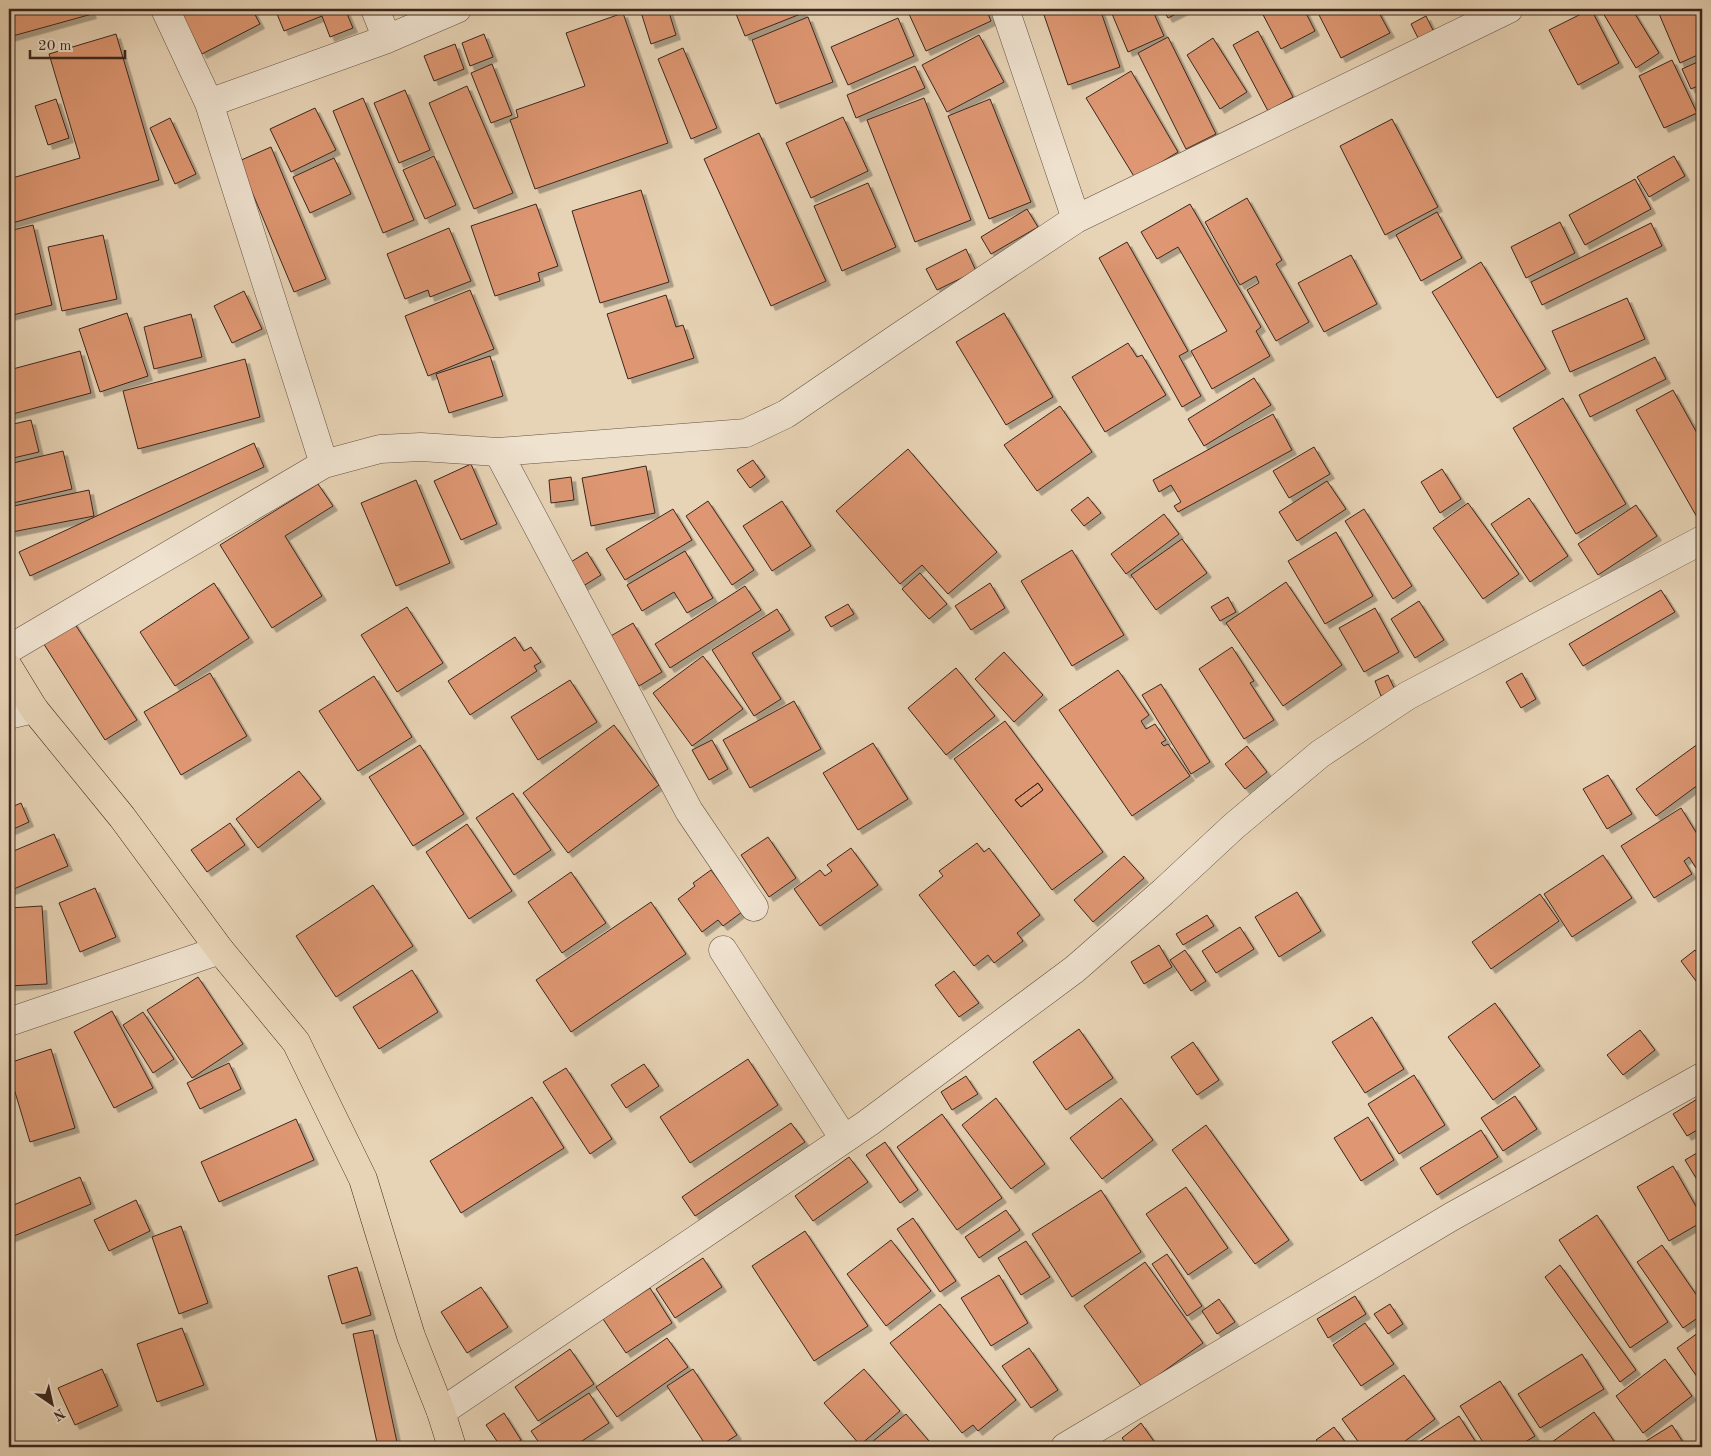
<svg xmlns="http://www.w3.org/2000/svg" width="1711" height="1456" viewBox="0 0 1711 1456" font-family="'Old Standard TT',serif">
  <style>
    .building { fill: #de9772; stroke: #3a271e; fill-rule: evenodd; filter: url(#shadow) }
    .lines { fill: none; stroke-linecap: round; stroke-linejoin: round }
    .minor-casing { stroke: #655244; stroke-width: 29 }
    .major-casing { stroke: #3a271e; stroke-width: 29 }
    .minor { stroke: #efe2cf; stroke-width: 28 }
    .major { stroke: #e7d3b5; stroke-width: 28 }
  </style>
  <defs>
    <filter id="shadow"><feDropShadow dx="4.5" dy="4.5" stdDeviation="0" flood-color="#0004"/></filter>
  </defs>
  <rect width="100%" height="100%" fill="#e7d3b5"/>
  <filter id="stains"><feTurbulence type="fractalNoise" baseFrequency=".004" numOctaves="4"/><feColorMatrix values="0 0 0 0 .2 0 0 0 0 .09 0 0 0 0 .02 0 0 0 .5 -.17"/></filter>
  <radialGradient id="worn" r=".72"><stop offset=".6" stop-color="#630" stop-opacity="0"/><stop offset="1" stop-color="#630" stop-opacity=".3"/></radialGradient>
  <!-- building -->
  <path class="building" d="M9,9H90L92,14L9,37Z
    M179,9H252L260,24L202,54Z
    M275,9H345L353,28L330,37L322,16L284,31Z
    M640,9H668L676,35L651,44Z
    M734,9H801L803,13L745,36Z
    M919,9H986L991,21L926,51L909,14Z
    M1051,9H1100L1120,67L1068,85L1043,12Z
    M1110,9H1152L1164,36L1128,52Z
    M1163,9H1186L1168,18Z
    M1260,9H1304L1315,31L1281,49Z
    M1316,9H1377L1390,33L1341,58Z
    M1591,9L1619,63L1578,85L1549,30Z
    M1610,9H1632L1659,53L1636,68L1603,13Z
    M1657,9H1700L1702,14V53L1680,63Z
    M623,13L668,143L535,189L510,120L518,117L516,110L585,86L566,33Z
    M1426,16L1438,40L1423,48L1411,24Z
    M808,17L833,82L776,104L752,40Z
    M898,18L914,56L848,85L831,47Z
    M1258,31L1293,97L1268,111L1233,45Z
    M116,34L159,180L9,224V179L80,158L49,54Z
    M484,34L493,57L470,66L462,43Z
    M979,35L1004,82L947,112L922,65Z
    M1168,37L1216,134L1186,149L1138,53Z
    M1213,38L1247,92L1220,109L1187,55Z
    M455,44L464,69L434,81L424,56Z
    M683,48L717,128L691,139L658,59Z
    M1672,60L1697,113L1664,128L1639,76Z
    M1702,60V84L1691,89L1682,69Z
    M492,64L512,115L491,123L471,73Z
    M915,66L925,88L856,118L847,95Z
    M1131,71L1178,152L1135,178L1086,98Z
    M467,86L513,193L474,209L429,103Z
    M405,90L430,150L399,163L374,103Z
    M363,98L414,220L383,233L333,111Z
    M924,98L971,220L915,242L867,120Z
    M56,99L69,138L48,145L35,106Z
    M990,99L1031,202L989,219L948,116Z
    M315,108L336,150L291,172L270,129Z
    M843,117L868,171L811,198L786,143Z
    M170,118L196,174L175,184L150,128Z
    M1392,119L1438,207L1385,235L1340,146Z
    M759,133L826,281L771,306L704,159Z
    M271,147L326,279L294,292L239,161Z
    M434,156L456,205L425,219L403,170Z
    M1674,156L1685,176L1649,197L1637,177Z
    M334,158L351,194L310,213L293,177Z
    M1635,179L1651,209L1585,245L1569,215Z
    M868,183L896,247L842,271L814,206Z
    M641,190L669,282L600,303L572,211Z
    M1247,198L1282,260L1276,264L1309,322L1276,341L1247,290L1259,283L1256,276L1240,285L1205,222Z
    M536,204L558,266L538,273L540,281L495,296L471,226Z
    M1190,204L1261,327L1256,331L1270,356L1212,389L1191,351L1227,331L1178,247L1157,259L1141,232Z
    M1027,209L1038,227L991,254L981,237Z
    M1437,212L1462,258L1421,281L1396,235Z
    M1560,222L1575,253L1526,278L1511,247Z
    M1651,223L1662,246L1542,305L1531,282Z
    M33,225L52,305L9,316V231Z
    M449,228L471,281L430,297L428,290L405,299L387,254Z
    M103,235L117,299L62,311L48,247Z
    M1127,242L1188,351L1179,356L1201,396L1182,407L1099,258Z
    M966,249L976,271L937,290L926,269Z
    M1351,255L1377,304L1324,332L1298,283Z
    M1481,262L1546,369L1497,398L1432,292Z
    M470,290L494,349L428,376L405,316Z
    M244,291L262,329L232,343L214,306Z
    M666,295L676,327L683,325L694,358L628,379L607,314Z
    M1627,298L1645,339L1570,372L1552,331Z
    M127,313L148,376L100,392L79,329Z
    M1004,313L1053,397L1006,425L956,342Z
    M191,314L202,357L154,369L144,327Z
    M1128,343L1137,357L1142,355L1166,395L1105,432L1072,377Z
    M80,351L91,393L9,415V370Z
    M490,356L503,396L449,413L436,374Z
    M1655,357L1666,379L1590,417L1579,395Z
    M245,359L260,417L138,449L123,391Z
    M1254,378L1271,405L1204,446L1188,419Z
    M1673,390L1702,442V526L1636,410Z
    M1563,398L1626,504L1576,534L1513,428Z
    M1060,406L1092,452L1037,491L1004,445Z
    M1273,414L1292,450L1178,512L1174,506L1181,502L1171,485L1159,492L1153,480Z
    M31,420L39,452L9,459V425Z
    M254,443L264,467L30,576L19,552Z
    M1314,447L1330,474L1289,498L1273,471Z
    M908,449L997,552L948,594L922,565L900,584L836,511Z
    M63,451L72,489L9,504V464Z
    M753,460L765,477L750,488L737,470Z
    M471,464L497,524L461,540L434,481Z
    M646,466L655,513L591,526L582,478Z
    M1442,469L1461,499L1440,513L1421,482Z
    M571,477L574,500L551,503L549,480Z
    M416,480L450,563L396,586L361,503Z
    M1327,481L1346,509L1297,541L1279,512Z
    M318,484L333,506L285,536L322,596L272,628L220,545Z
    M89,490L94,516L12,532L9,517V507Z
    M1088,497L1101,513L1084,526L1071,510Z
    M1529,498L1568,556L1530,582L1491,524Z
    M708,501L754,570L732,585L686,516Z
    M782,501L811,546L772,571L743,526Z
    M1468,503L1519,574L1483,599L1433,528Z
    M1636,505L1657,536L1598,575L1578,544Z
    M673,509L692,540L625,580L606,549Z
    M1364,509L1412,586L1393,599L1345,521Z
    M1164,514L1179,534L1126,574L1111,554Z
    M1336,532L1373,596L1325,624L1288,561Z
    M1182,539L1207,573L1156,610L1131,575Z
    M1072,550L1124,635L1072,666L1021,581Z
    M685,551L713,598L687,613L674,592L642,611L627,585Z
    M587,552L601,575L580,588L566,565Z
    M920,573L947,604L929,619L902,589Z
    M1286,582L1342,665L1283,706L1226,623Z
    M214,583L249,638L175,686L140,632Z
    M990,583L1005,608L971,630L955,606Z
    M745,586L761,610L670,668L655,644Z
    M1661,590L1675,612L1583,666L1569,644Z
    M1228,597L1236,612L1220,621L1211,607Z
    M1419,601L1444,640L1415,658L1391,619Z
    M848,604L854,614L831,627L825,617Z
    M407,607L443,663L397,692L361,635Z
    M1375,608L1399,652L1364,672L1339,628Z
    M777,609L790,630L752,653L781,699L754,716L712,650Z
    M71,618L137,720L105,740L40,638Z
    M633,623L662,672L639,686L609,637Z
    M515,637L524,651L531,647L541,662L534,666L537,671L470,715L448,681Z
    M1232,647L1254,681L1250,683L1274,720L1244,739L1199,669Z
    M1004,652L1043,695L1014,722L975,679Z
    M703,656L743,709L692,746L653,693Z
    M956,668L995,716L946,755L908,708Z
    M1118,670L1149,715L1141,721L1146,729L1155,724L1166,740L1161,743L1164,746L1168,744L1190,776L1132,816L1059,710Z
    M210,673L247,736L181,775L144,712Z
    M1522,673L1536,699L1521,708L1506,682Z
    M1388,675L1395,690L1381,696L1375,681Z
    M374,676L412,737L358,771L319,711Z
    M570,680L597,722L538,760L511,717Z
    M1161,684L1210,762L1191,774L1142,695Z
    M794,701L821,749L750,788L723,740Z
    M1005,721L1103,852L1052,890L954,759ZM1038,783L1043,790L1021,807L1015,800Z
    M614,725L659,785L568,853L523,793Z
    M712,740L728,769L709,780L692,750Z
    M1702,741V782L1656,816L1636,789Z
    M873,743L908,799L858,830L823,773Z
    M420,745L464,814L413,846L369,777Z
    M1247,746L1267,772L1245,789L1225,764Z
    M299,771L321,799L258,848L236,819Z
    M1608,775L1632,814L1607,829L1583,789Z
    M1038,783L1043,790L1021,807L1015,800Z
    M513,793L551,850L514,875L476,818Z
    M21,803L29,822L9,831V808Z
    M1681,808L1702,842V864L1696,868L1689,857L1684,861L1692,874L1654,898L1621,846Z
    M230,823L245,845L207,872L191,850Z
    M467,824L512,891L469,919L426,852Z
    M54,834L68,866L9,891V853Z
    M768,837L796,878L769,897L741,855Z
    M977,843L984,852L989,848L1040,915L1017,933L1023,941L994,963L988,955L974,966L919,895L943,876L939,871Z
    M851,848L878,885L820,926L794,889L820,870L825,876L832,871L827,865Z
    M1603,855L1632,898L1572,937L1544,894Z
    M1124,856L1144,878L1093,922L1074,900Z
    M711,870L742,912L723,926L718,920L702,932L678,899L695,886L693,883Z
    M571,872L606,923L562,953L528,902Z
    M373,885L413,946L336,997L296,936Z
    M95,888L116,937L80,952L59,903Z
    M1297,892L1321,931L1279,957L1255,917Z
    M1540,894L1559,921L1491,969L1472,942Z
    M651,902L686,954L571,1032L536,980Z
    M42,906L47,984L9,986V908Z
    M1207,915L1214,926L1183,945L1176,934Z
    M1240,927L1254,949L1216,973L1202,951Z
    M1159,945L1172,967L1144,984L1131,962Z
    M1185,950L1206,981L1191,991L1170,960Z
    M1695,950L1702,959V989L1681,961Z
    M412,970L438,1012L379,1049L353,1007Z
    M954,971L979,1003L959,1017L935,985Z
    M198,977L243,1044L192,1078L147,1010Z
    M1495,1003L1540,1066L1493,1100L1448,1037Z
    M112,1011L153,1088L114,1108L74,1032Z
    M143,1012L174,1059L153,1073L123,1025Z
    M1372,1017L1404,1069L1365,1093L1332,1042Z
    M1079,1029L1113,1078L1066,1110L1033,1062Z
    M1640,1030L1655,1050L1623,1075L1607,1055Z
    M1193,1042L1219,1080L1197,1095L1171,1057Z
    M51,1049L75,1128L30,1142L9,1072V1063Z
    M748,1059L778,1105L690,1163L660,1117Z
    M229,1063L241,1089L200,1109L187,1083Z
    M644,1064L659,1086L626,1108L611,1085Z
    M566,1068L612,1139L590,1154L543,1082Z
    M1414,1075L1445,1125L1399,1154L1368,1104Z
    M966,1076L978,1094L952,1110L941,1092Z
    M1515,1096L1537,1129L1503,1151L1481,1118Z
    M1702,1096V1127L1687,1136L1673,1114Z
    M532,1097L564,1148L461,1213L430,1161Z
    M996,1098L1045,1164L1011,1189L962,1125Z
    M1121,1098L1153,1140L1102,1179L1070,1138Z
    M942,1114L1002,1198L957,1230L897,1147Z
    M1368,1117L1394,1160L1361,1181L1334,1138Z
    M296,1119L314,1160L219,1202L201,1162Z
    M791,1123L805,1142L695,1216L682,1197Z
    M1206,1125L1289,1240L1255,1264L1172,1150Z
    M1481,1130L1498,1157L1437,1195L1420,1168Z
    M885,1142L918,1190L900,1203L866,1155Z
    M1702,1150V1188L1685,1160Z
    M849,1157L868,1182L813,1221L795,1196Z
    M1673,1166L1702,1217V1222L1669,1241L1637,1187Z
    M80,1177L91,1204L9,1238V1207Z
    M1186,1187L1228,1248L1188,1275L1146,1214Z
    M1101,1190L1141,1252L1072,1297L1032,1234Z
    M136,1200L150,1231L109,1251L94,1220Z
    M1006,1210L1020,1230L979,1258L965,1237Z
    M1597,1215L1668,1322L1630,1348L1559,1240Z
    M913,1218L956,1281L940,1292L897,1229Z
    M181,1226L208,1303L179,1314L152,1237Z
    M805,1231L868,1326L814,1361L752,1266Z
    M891,1240L931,1291L886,1326L847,1274Z
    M1026,1241L1050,1277L1021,1295L998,1258Z
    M1662,1245L1702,1303V1315L1683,1328L1637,1262Z
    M1167,1254L1202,1306L1187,1316L1152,1264Z
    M703,1258L722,1287L675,1318L656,1289Z
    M1145,1262L1203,1343L1142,1387L1084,1306Z
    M1560,1265L1636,1370L1620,1382L1545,1277Z
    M357,1267L371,1315L342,1324L328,1276Z
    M999,1275L1028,1323L991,1346L961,1298Z
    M481,1287L508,1327L467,1353L441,1312Z
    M650,1288L672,1323L626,1353L603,1319Z
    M1355,1296L1366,1314L1328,1338L1317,1319Z
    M1219,1299L1235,1322L1217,1334L1202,1311Z
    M940,1304L1016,1400L978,1431L973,1425L962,1433L890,1343Z
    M1390,1304L1403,1324L1388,1334L1374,1314Z
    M1365,1323L1394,1364L1361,1386L1333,1345Z
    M182,1328L204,1385L157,1402L137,1344Z
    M373,1330L398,1447H378L353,1334Z
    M1702,1330V1384L1677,1348Z
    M667,1338L688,1367L617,1417L596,1387Z
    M1029,1348L1058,1390L1031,1408L1002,1366Z
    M570,1349L594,1384L538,1421L515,1387Z
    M1582,1354L1604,1389L1540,1428L1518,1394Z
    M1665,1359L1692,1396L1643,1433L1616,1396Z
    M102,1369L118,1406L75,1425L58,1388Z
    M693,1369L737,1435L718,1447H707L667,1386Z
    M864,1369L900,1411L860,1445L824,1403Z
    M1404,1375L1435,1419L1397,1447H1362L1342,1419Z
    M1500,1381L1535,1436L1517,1447H1486L1460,1406Z
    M589,1393L609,1423L573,1447H542L531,1431Z
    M1594,1412L1618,1447H1556L1552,1442Z
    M504,1413L521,1440L510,1447H501L486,1425Z
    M906,1414L934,1447H866Z
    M1459,1416L1479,1447H1414L1413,1446Z
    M1141,1423L1158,1447H1129L1122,1438Z
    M1672,1425L1686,1447H1650L1646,1441Z
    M1334,1427L1349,1447H1321L1316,1440Z"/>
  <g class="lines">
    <defs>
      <path id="minor" d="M165,9L209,103L324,464
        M375,9L387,39
        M1005,9L1076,219
        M209,103L387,39L457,9
        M498,452L689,811L754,907
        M9,649L324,464L380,449L421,447L498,452L746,433L786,414L903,334L1076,219L1509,9
        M9,715L34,709
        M723,950L844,1139
        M9,1022L220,950
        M441,1412L868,1123L1075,969L1163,892L1234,826L1320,754L1407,696L1702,540
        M1065,1447L1451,1217L1702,1077"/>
      <path id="major" d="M9,668L34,709L122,817L220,950L296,1042L363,1179L411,1336L441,1412L452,1447"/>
    </defs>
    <!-- minor casing -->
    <use href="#minor" class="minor-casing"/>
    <!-- major casing -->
    <use href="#major" class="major-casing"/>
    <!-- minor -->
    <use href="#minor" class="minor"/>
    <!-- major -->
    <use href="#major" class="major"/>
  </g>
  <!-- margin -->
  <rect width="1711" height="1456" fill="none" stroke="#e7d3b5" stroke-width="30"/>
  <rect x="10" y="10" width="1691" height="1436" fill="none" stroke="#3a271e" stroke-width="2.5"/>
  <rect x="15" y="15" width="1681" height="1426" fill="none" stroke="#3a271e"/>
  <!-- north arrow -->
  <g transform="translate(52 1404) rotate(146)" stroke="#efe2cf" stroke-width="4" paint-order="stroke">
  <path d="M0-4L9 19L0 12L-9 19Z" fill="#3a271e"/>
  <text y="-8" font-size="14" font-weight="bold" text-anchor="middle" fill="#3a271e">N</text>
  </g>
  <!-- scale -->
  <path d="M30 50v8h95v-8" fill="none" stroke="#3a271e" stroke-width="2.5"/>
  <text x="38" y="50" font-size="15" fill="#3a271e" stroke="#efe2cf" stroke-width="4" paint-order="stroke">20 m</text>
  <rect width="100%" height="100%" filter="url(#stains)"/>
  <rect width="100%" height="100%" fill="url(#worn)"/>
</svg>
